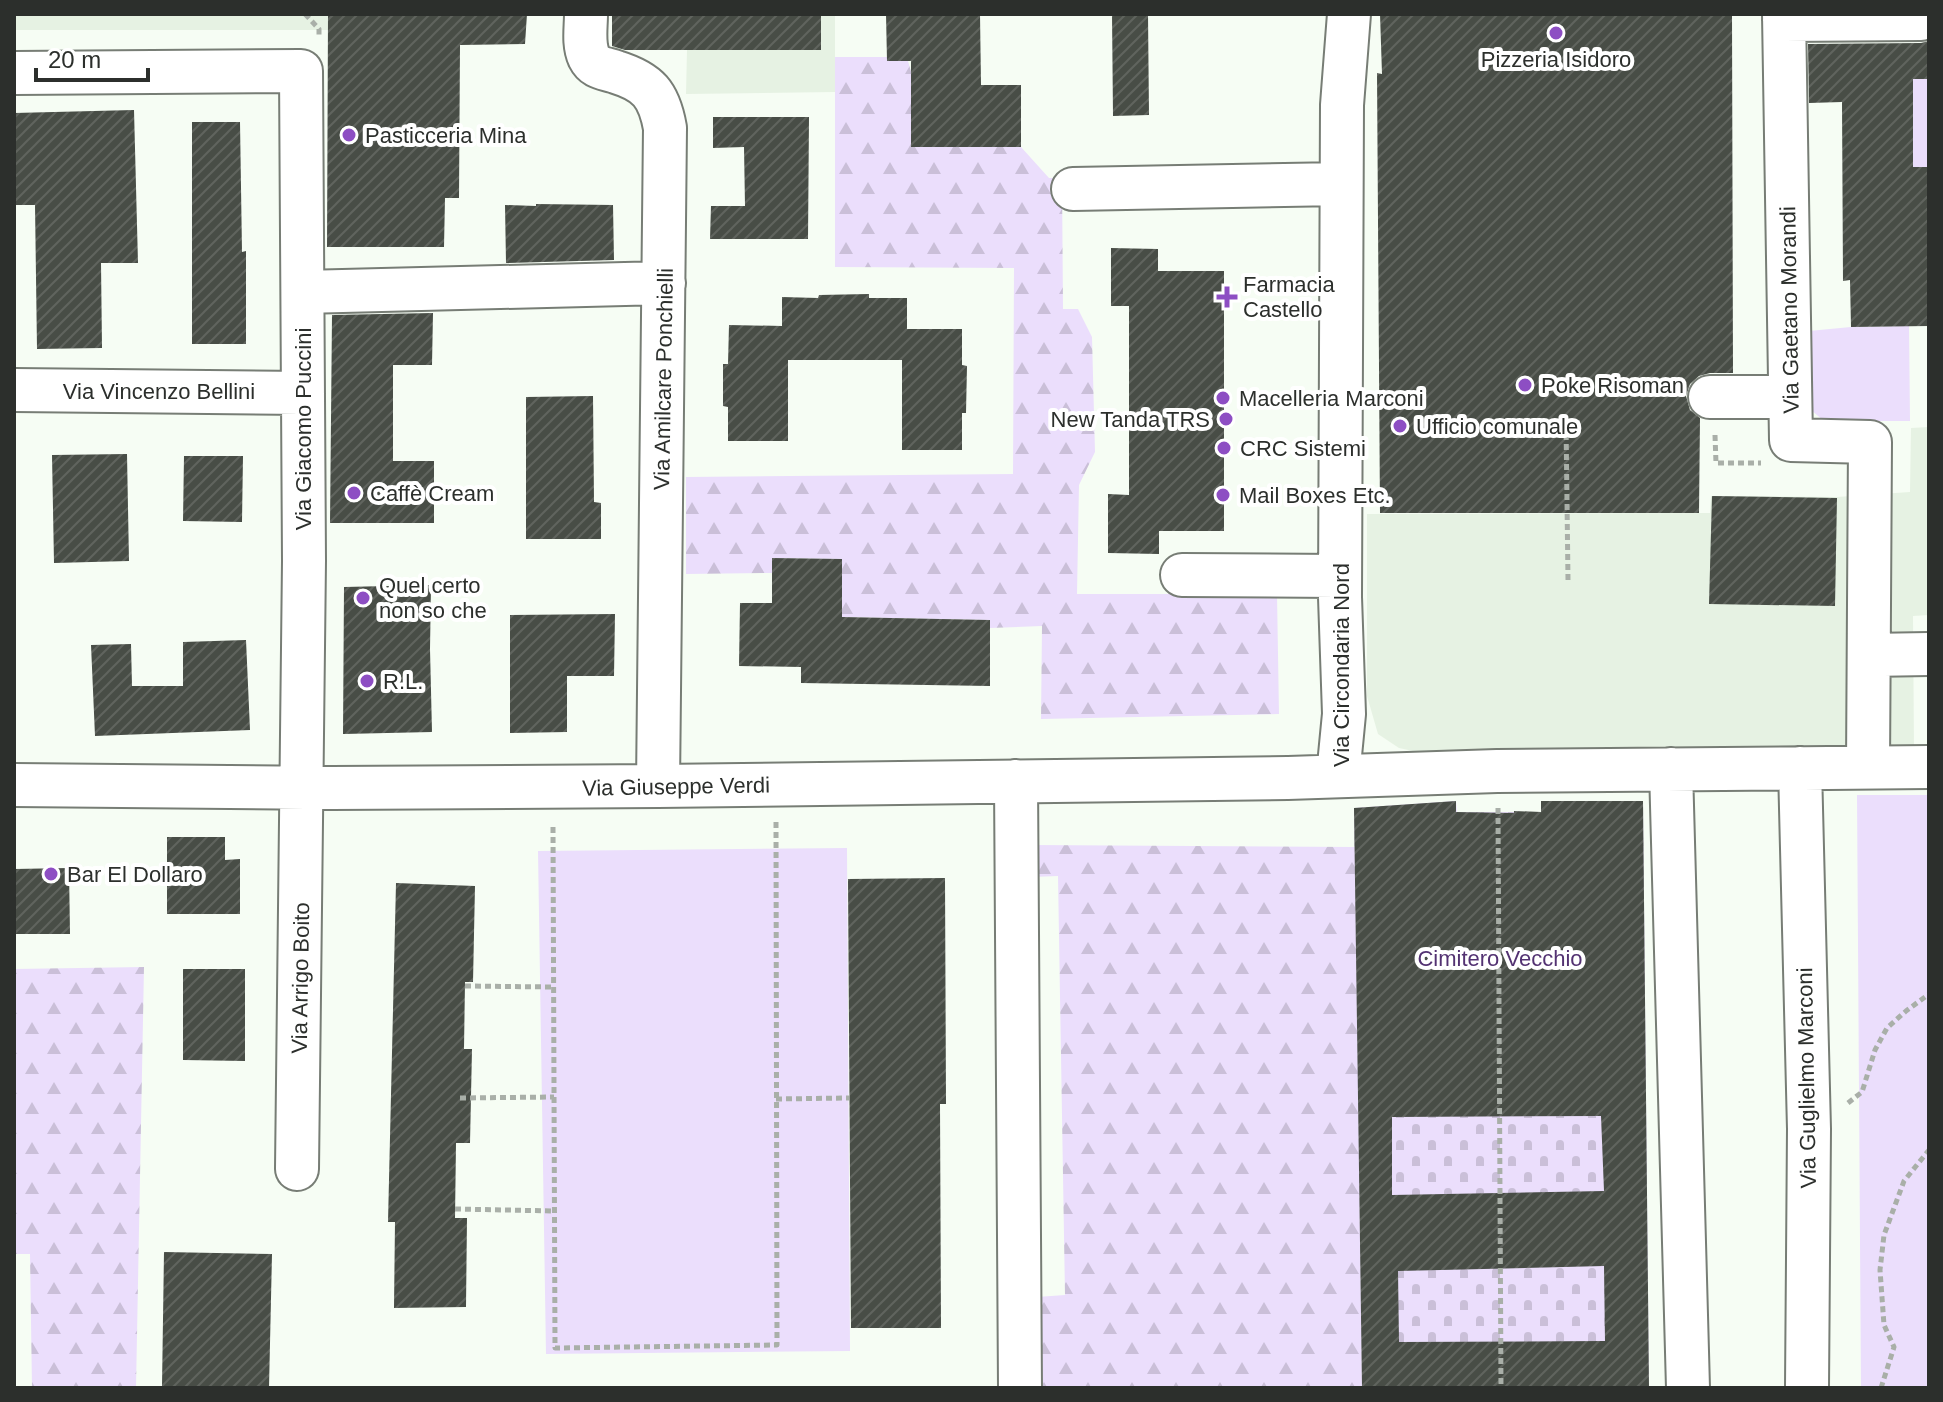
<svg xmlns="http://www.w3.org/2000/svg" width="1943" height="1402" viewBox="0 0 1943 1402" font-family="Helvetica,sans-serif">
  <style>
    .built { fill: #e6f2e3 }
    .forest { fill: url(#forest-firs) }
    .cemetery { fill: url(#cemetery-stones) }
    .green { fill: #ebdefc }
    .building { fill: url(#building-hatch); fill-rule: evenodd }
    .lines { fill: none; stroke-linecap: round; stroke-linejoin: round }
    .minor-casing { stroke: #777d75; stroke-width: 46 }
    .path { stroke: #a9afa8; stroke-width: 5; stroke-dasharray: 6 4; stroke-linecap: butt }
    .minor { stroke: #fff; stroke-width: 42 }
    .poi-dot { fill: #8d4ec3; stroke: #fff; stroke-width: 3 }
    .labels { text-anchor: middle; stroke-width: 8; stroke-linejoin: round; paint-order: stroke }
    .poi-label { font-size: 22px; fill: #2c2f2c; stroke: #fff; text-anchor: start }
    .street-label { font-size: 22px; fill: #2c2f2c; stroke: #fff }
    .park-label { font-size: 22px; fill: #533272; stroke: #fff }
  </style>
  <defs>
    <pattern id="forest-firs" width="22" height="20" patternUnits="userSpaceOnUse" patternTransform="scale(2)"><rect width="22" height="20" fill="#ebdefc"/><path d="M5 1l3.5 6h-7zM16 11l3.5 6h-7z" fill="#cabfd8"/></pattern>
    <pattern id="cemetery-stones" width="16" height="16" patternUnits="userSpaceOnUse" patternTransform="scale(2)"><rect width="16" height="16" fill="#ebdefc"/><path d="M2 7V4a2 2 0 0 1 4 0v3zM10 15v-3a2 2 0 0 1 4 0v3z" fill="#cabfd8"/></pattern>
    <pattern id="building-hatch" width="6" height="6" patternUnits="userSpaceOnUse" patternTransform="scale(2)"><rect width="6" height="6" fill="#484d46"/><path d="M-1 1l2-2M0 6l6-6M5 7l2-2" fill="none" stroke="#60645e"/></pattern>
  </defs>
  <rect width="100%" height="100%" fill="#f6fdf4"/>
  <!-- built -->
  <path class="built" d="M14,14H328L329,30H14Z
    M612,14H835V92L686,94L687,50H612Z
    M1929,427V615L1913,616L1914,750L1422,753L1399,748L1378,734L1367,696V514L1710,513L1711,496L1837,497L1910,492L1911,428Z"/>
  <!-- forest -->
  <path class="forest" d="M835,57H887V61H908L915,86H911V147H1021L1049,178H1062L1063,309H1078L1092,337L1095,452L1079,485L1077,594H1277L1279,714L1041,719L1042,626L990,628V620L842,617V559L773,558L772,573L686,574V477L1013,474L1014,268L835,267Z
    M1033,845L1355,847L1362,1388H1038L1037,1297L1065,1295L1058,876L1032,877Z
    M144,967L136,1388H32L30,1254H14V969Z"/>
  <!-- cemetery -->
  <path class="cemetery" d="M1456,801L1457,812H1541V801H1643L1649,1388H1362L1354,808Z"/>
  <!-- green -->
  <path class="green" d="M1905,79H1929V167H1905Z
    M1909,326L1910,421H1824L1804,404L1811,352L1809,331L1851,327Z
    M1857,795H1929V1388H1861Z
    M847,848L850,1351L546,1354L538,851Z"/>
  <!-- building -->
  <path class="building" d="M328,14H527L525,44L460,45L459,198H445L444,247H327Z
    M612,14H821V50H625L612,46Z
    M886,14H980L981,85H1021V147H911V61H887Z
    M1112,14H1148L1149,115L1113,116Z
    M1380,14H1732L1733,373H1710L1699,376L1690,384L1686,396L1690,410L1700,418L1699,513H1380L1377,73L1382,74Z
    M1929,41V79H1913V167H1929V326L1851,327L1850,280L1843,281L1842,102L1809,103L1808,44L1921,43Z
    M134,110L138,263H101L102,348L37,349L35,205H14V113Z
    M713,117H809L808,239H710L711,206H745L744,147L713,148Z
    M192,122H240L242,252L246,251V344H192Z
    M536,204L613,205L614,260L506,263L505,205L536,206Z
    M1111,248L1158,249V271H1224V531H1159V554L1108,553V494L1129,495V306H1111Z
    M869,294V298H907V329H962V365L967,366L966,413H962V450H902V360H788V441H728V407L723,406V364H728L729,325L782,326V297L818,298L819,295Z
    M433,313L432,365H393V461H434V523H330L332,315Z
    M593,396L594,502L601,503V539H526V397Z
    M127,454L129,561L54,563L52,455Z
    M184,456H243L242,522L183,521Z
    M1712,496L1837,498L1835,606L1709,604Z
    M772,558L842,559V617L990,620V686L801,683V667L739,666L740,603H772Z
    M431,585L430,649L432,732L343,734L344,587Z
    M615,614L614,676H567V732L510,733V615Z
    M246,640L250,730L95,736L91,645L131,644L132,686H183V642Z
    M1456,801V812L1514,813V811L1541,812V801H1643L1649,1388H1362L1354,808ZM1601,1116L1604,1191L1392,1195V1117ZM1604,1266L1605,1341L1399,1342L1398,1271Z
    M167,837H225V860L240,859V914H167Z
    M69,868L70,934H14V869Z
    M945,878L946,1104H940L941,1328H851L848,879Z
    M396,883L475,886L473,982H465L464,1049H472L470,1143H456L455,1218H467L466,1307L394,1308L395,1222H388Z
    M183,969H245V1061L183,1060Z
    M164,1252L272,1254L269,1388L162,1386Z"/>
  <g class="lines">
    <defs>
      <path id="minor" d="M586,14C586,28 583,44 589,57C595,69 605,68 616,72C648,82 659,94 665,128L658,786
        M1784,14L1791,440L1870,442L1868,767
        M1784,20L1921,19
        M14,73L301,71L304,561L297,1169
        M1073,189L1341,184
        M303,292L664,283
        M14,390L303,393
        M1710,397H1790
        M1182,575L1340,576
        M1869,655L1929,654
        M1800,768L1809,1129L1807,1388
        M1671,769L1688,1388
        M1338,776L1344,714L1340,597L1342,105L1349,14
        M1016,781L1020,1388
        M14,785L332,788L658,786L1288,778L1497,771L1929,767"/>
    </defs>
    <!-- minor casing -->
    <use href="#minor" class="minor-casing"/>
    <!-- path -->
    <path class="path" d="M305,14L319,29V36
      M1715,435L1716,463H1761
      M1568,580L1566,423H1580
      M1498,808L1501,1388
      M553,827L555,1348L777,1345L776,822
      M465,986L553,987
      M460,1098L554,1097
      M776,1099L849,1098
      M1848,1103L1862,1092L1875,1050L1887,1028L1906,1011L1929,994
      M455,1209L555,1211
      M1881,1388L1894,1347L1884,1325L1880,1270L1884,1235L1904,1181L1929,1150"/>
    <!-- minor -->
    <use href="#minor" class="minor"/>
  </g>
  <!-- markers -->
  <g class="poi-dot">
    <circle cx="1556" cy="33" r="8"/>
    <circle cx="349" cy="135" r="8"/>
    <path d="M1223 285h8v8h8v8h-8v8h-8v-8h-8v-8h8z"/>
    <circle cx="1525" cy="385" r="8"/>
    <circle cx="1223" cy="398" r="8"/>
    <circle cx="1226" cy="419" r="8"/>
    <circle cx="1400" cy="426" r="8"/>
    <circle cx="1224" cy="448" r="8"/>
    <circle cx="354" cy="493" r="8"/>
    <circle cx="1223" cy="495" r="8"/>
    <circle cx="363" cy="598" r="8"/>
    <circle cx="367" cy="681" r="8"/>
    <circle cx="51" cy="874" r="8"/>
  </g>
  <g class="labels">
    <!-- poi labels -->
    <g class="poi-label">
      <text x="1556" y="67" text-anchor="middle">Pizzeria Isidoro</text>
      <text x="365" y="143">Pasticceria Mina</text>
      <text x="1243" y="292">Farmacia<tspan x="1243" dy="25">Castello</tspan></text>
      <text x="1541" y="393">Poke Risoman</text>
      <text x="1239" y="406">Macelleria Marconi</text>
      <text x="1210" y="427" text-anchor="end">New Tanda TRS</text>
      <text x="1416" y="434">Ufficio comunale</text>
      <text x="1240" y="456">CRC Sistemi</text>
      <text x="370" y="501">Caffè Cream</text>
      <text x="1239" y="503">Mail Boxes Etc.</text>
      <text x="379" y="593">Quel certo<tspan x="379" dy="25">non so che</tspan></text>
      <text x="383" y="689">R.L.</text>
      <text x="67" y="882">Bar El Dollaro</text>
    </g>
    <!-- street labels -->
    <g class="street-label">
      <text transform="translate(1789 310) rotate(-91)" y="8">Via Gaetano Morandi</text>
      <text transform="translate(663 379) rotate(-89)" y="8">Via Amilcare Ponchielli</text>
      <text x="159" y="399">Via Vincenzo Bellini</text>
      <text transform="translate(303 429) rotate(-90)" y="8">Via Giacomo Puccini</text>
      <text transform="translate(1341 665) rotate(-90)" y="8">Via Circondaria Nord</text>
      <text transform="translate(676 786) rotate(-1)" y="8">Via Giuseppe Verdi</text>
      <text transform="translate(300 978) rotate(-89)" y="8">Via Arrigo Boito</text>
      <text transform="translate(1806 1078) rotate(-91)" y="8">Via Guglielmo Marconi</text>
    </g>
    <!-- park labels -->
    <g class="park-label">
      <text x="1500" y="966">Cimitero Vecchio</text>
    </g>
  </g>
  <!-- border -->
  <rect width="1943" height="1402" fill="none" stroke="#2c2f2c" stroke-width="32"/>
  <!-- scale -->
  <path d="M36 68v12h112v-12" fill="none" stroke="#2c2f2c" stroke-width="4"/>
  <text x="48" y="68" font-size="24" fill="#2c2f2c" stroke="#ffffff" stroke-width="6" paint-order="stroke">20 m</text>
</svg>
